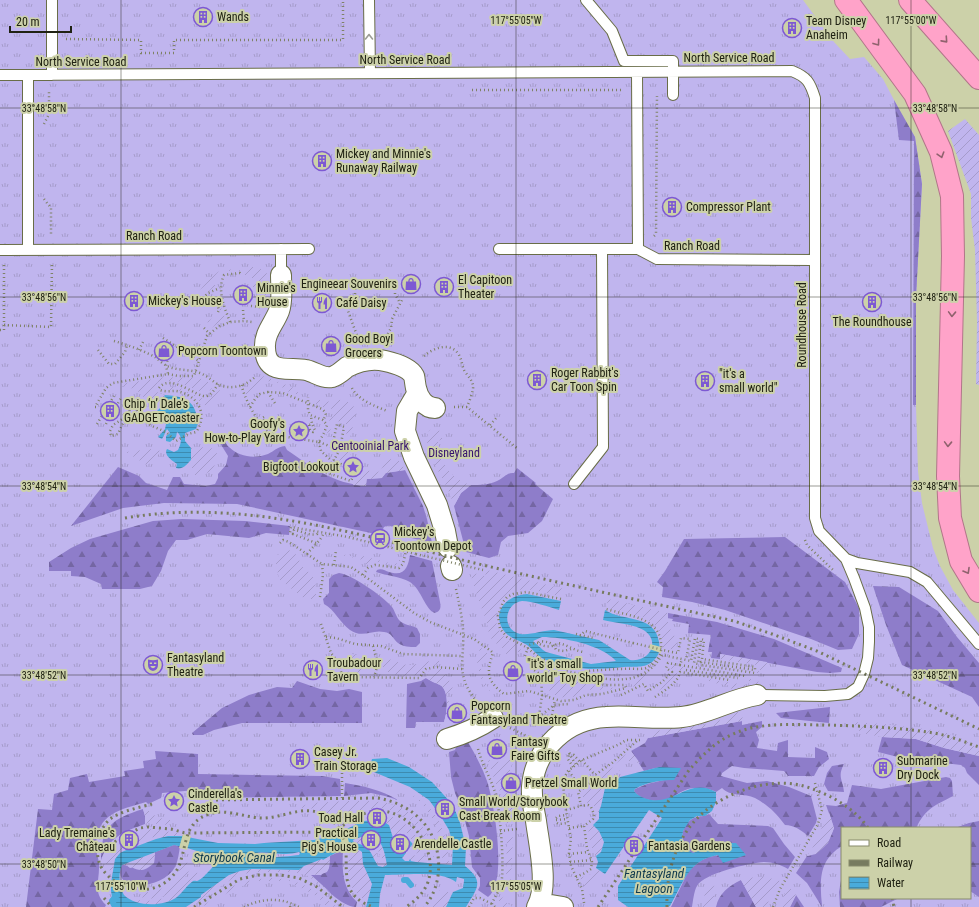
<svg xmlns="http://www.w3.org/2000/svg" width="979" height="907" viewBox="0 0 979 907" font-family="'Roboto Condensed',sans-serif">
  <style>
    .grass { fill: url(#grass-tufts); fill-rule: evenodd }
    .forest { fill: url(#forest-firs) }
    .garden { fill: url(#garden-furrows) }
    .water { fill: url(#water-rules); fill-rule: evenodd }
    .pier { fill: #ccd1a9 }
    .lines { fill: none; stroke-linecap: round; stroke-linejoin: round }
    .stream { stroke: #4aabdb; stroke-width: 6 }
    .lane-casing { stroke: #696d48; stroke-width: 12 }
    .street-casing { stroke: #696d48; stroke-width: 22 }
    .highway-casing { stroke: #b17689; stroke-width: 24 }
    .path { stroke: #7f8266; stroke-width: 2.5; stroke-dasharray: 1 3; stroke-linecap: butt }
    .lane { stroke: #fff; stroke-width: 10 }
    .street { stroke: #fff; stroke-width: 20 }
    .highway { stroke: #ffa3c9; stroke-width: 22 }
    .rail { stroke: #777b5f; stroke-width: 3; stroke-dasharray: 2 4; stroke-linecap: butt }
    .path-bridge { stroke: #7f8266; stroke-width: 2.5; stroke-dasharray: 1 3; stroke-linecap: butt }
    .oneway { stroke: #9b9c95 }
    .oneway2 { stroke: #90626e }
    .ticks { fill: none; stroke: #202213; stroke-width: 1; stroke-opacity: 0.45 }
    .labels { text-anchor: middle; stroke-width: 4; stroke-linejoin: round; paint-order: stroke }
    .poi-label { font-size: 12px; fill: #202213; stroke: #ccd1a9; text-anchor: start }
    .street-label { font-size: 12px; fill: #202213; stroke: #ccd1a9 }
    .park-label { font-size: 12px; fill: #36126e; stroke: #ccd1a9 }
    .water-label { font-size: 13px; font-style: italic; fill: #0f394d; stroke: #ccd1a9 }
    .ticks-label { font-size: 10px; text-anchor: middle; fill: #202213; stroke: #ccd1a9; stroke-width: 4; stroke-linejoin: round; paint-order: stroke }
  </style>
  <defs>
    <pattern id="grass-tufts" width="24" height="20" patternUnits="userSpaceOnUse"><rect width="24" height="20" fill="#c0b5ee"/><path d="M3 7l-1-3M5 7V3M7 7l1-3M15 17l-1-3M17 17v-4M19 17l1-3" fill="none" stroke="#a59bcb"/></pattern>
    <pattern id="forest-firs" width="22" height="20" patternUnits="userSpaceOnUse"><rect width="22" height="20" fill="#8e7dca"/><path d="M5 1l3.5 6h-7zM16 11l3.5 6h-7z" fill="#7466a3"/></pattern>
    <pattern id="garden-furrows" width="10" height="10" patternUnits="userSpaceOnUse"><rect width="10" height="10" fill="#c0b5ee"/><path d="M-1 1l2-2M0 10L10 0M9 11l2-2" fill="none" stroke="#a59bcb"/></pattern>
    <pattern id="water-rules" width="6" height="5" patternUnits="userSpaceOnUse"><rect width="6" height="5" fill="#4aabdb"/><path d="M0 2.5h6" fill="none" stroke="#3d8bb0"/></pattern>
  </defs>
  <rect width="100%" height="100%" fill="#ccd1a9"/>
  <!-- grass -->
  <path class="grass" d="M0,0H803L834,42L850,59L864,57L883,79L903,117L915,137L922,184L916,297V405L918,471L922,503L933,548L940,566L953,590L979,623V907H0ZM842,828H970V898H842Z"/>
  <!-- forest -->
  <path class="forest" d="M894,100L915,137L922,184L916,297V405H913L914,141L899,140Z
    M223,436C225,440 226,445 229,447C239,457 255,459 268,454C274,451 277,447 285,446L287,450C313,468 333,483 365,486L366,479L382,478L385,473L405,470L423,506L427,519L432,543L399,535C397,527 391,524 384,527L380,535L237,504L164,503L123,508L71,526L118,467L139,476L146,483L167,490L173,477H180L184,484L206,486L215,484L218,478V474L226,465L228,456L220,443Z
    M517,468L536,483L535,484L553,499L542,521L528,533L508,536L501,542L498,555L489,558L466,552L454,506L461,493L471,485C480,485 489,485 497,481C504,478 507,472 514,473Z
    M182,519L245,521L290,526L289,535L266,533L249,538L207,534L187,540H176L168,551L161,571L152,586L140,589H102L101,584L85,577L71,576V571H49V562L71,548L90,539L153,521Z
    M785,537L845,582L859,608V634L852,649L838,650L811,639L725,610L692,602L662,597L663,587L657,582L665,571L684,539Z
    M410,555L432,561L440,602C441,607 441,611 435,613C425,610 422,590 410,582C399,576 387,576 376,572L377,570C382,568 385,571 389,572C405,577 408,567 410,555Z
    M339,573C351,574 384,597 392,607C395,611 396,617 400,621C404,625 411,625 417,628L420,634V643L416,647C410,647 403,647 398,643C393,639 392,633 384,632C372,629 363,639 350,630C340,623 335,610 324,604L323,599L329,593V579L333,575Z
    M873,586L899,587L938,611L957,637L979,663V707L972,697L902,665L886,625Z
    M668,613L717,622L744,630L774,639L842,668L841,672L830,673L817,672L721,654L720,659L711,658L712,652H708L711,635L688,633L689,624L672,621L673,619L667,618Z
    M426,678C430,681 436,683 440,685C450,691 447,713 444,722H416L415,728H406L407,684L421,681Z
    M297,681L320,689L337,691L349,689L362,692V723H242L214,730L203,735H193L192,733L222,708L249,695L277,687L292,688Z
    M830,707L829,723L781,718L776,713Z
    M742,721V725L762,721V727L756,732L759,740L757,748L777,751L778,743L788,740V757L815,758V747L827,752L829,759L819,767L814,776H788L784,771L744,768L732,766L722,773L721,776L747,783L767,781L789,787L811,796L817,819L816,823L808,836C801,830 794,825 785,825C775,812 769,806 755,798C745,793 730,797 722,788L716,792C709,788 696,787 688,789C681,791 675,796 669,799C658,803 641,801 634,791L635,789L647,784L664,780L659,767L644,771L631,751L645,743L648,738Z
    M882,737L916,739L944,748L979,756V785L967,773L965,768L961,765L902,758L878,752Z
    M468,742C475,754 482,767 487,781C494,802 508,883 488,897L478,890L480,886V878L472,867L469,836L462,810L455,793L451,777L449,752L455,750L456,747Z
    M155,751L198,754V774L322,776L340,779L341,796L207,798L196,790L162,793L161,798L148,804L146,802C120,810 97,813 96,846C96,854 100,861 99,868C99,882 93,893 106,905L105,907H26L38,809L52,810L54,794L68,790L70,778L87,774L89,782L125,776L124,771L144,768L143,761L156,759Z
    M844,764C837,777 843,780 844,792L828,791L824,784L827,773L832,766Z
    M946,777L950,778L952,781L953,796C934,806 926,808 916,828H842V846C824,857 820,871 821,892C821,897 822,903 822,907L807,883L796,873L807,856C823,852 828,844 834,828L826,805L836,806L847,803L852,785L881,789Z
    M345,783C364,786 381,790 398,800L385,796L371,793L344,796Z
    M143,809L145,816V824C123,832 109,837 101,860C101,826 112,819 143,809Z
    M709,814L718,824L768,826L773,828L784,844L795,857L788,869C781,865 773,862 764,862C750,863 704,873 697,886C694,891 693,901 692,907H671L689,870L702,860L709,857L719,855H746L705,847L693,853C687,851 686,847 683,841C680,832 687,819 697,817C702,816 705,816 709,814Z
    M979,821V897L970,891V828H955L969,823Z
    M174,845L180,846C179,853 178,861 175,867C162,891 110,892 122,865H126L130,868L154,863L155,852Z
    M343,850C342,870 342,888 357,902L356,907C341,907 322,884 310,875H321L329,868L330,856Z
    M842,874V898H899L881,907H840L839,892Z
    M741,880L756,907H716C719,893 729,886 741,880Z
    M796,895L804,907H790Z"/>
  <!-- garden -->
  <path class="garden" d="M965,119L979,135V385L976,384L977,322L975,250L971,218V194L948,131Z
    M245,267H259L260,269L266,270L267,275H271L264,283L266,294L260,304L251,303V300H257V291H253V278H248L245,276V272C235,270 222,270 214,277L215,286L198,300C198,298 198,296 198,294C200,289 215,273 220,271C227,269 238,269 245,272Z
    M218,300L226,320L218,323L210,329L206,326L209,323L207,322L217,315L220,311Z
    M264,376L294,388L301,396L284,390C276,373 255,383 248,395L246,394L244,389L254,384Z
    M169,377C181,380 206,372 212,388L210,390L203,393C187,386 177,378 158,382L156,386V390L158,393L165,395L160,408L157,411V418L153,414L151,406C148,402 140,392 136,390C130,387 124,388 118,384L149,380L157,378Z
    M168,387H175L183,389L203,399L210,398L220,390L224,391L213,406L208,409L206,406L203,404L202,405C195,392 181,390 167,390L166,389Z
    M312,398L327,402L337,399L348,402L358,410L352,422L353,431L349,439L348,449L354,462L365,467L372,473C374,473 376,473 378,472C383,470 382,465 386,462C394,454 402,462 405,470L386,473L382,478L367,479L366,486L353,485L358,468L351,463L349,466L339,460L343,451L348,425L335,420L325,441L324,440L327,434L330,418L334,416V412L330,407L328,409L313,403Z
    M432,429H436L442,432V439L438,441C440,462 450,479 471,485L461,493L454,506C451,497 448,488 443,480C436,465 422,448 429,431Z
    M208,447L216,450C219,458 215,469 207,473C203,476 196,475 191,475L195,468H186V465L191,460V448Z
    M160,448L157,459L147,465L126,452Z
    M287,550C298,551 298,561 304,568C307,571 311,573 313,577C316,582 316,589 316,596L313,599H305L279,579L276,564L277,556L281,552Z
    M339,551L342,552V554L359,558V555L393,564L399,563V560H402L398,566L377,562L368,565L360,559L341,555L339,554Z
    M487,570L564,589L562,597C548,594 533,588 519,590C500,593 489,618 501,633C506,641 514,642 521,647L520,653L518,652L506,654C503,644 496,646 491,638C488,633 488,626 486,620C480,604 474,588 470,572L485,576Z
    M608,599L668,613V625L674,636L679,634L676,650L663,648C663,634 657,624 645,618L606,608Z
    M480,647L489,655L488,658L482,662C479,672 484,683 490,690L489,691L483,685L477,664Z
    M530,652L539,660L552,664L554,667V671L567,674L566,677L579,679L582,682L600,687L618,688C606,691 598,689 587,690C583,691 579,694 576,696C569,699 557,698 552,693C544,686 547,680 544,673C542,668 538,668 534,665C532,663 531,661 528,659Z
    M349,653L366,658L369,663L365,674L357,676L346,675V672L354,671L357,669V661L349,656Z
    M720,654L767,662L766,670H759L758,687L749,689V679H757V665L720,659Z
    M664,656L668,657C660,673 647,681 632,687V683L629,681C644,676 655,670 664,656Z
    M386,659C393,659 400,664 408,665C421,666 433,656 445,663L427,666L416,675L409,676L397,675L385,671L383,667L384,661Z
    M670,665L684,667L682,670H678C676,680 665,686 657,692L655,689L675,671L669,667Z
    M439,669H442L452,685L453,691L446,694L449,702L454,700C454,709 453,718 444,722C447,713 450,691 440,685C436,683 430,681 426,678L429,671Z
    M709,679L745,685V690L732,693L731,686L709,682Z
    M745,709L746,710L743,713L742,721L648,738C660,724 689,728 708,724C719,722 734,713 745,709Z
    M853,722L883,724L942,731L965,740L979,749V756L944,748L916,739L882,737L861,733Z
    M631,751L640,763L623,760L620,764V770L615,773L612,777L615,781C612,785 608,785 605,788C603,790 600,816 597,822C600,836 610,845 596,856C590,847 589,837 588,826C604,818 600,803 583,802V792L593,788L598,778L615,766L622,757Z
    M509,757L512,758L513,762L510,769V777H506V790L513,791C514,801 512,812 512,823L511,824L507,825L503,797L496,784L488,761L490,760L498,762Z
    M408,792C439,809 447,831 449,864L443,863C441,841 437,819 420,802C416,799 412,795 408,792Z
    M348,801C364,801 380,800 394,805C417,813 431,834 434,857L432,856C423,825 396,800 362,811C354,813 347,818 340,822C326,811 314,807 296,808L311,803Z
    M148,807L149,811L159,819L167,817L170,814V823L168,825L148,823L145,824V816L143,809Z
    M829,812L834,828L828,843L816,854L807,856L812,849Z
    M374,814C404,814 422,835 426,863L405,861L402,858V857L406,860L411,856L413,850L415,857L418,851L409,835L404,831H400L404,835L403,839L395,843L398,852V855L389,825L344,829C354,821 361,817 374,814Z
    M152,829L183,834L182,836H168L154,840L152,836H145L138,842L136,846C120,853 115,855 112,873C106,867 104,862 109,854C119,839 136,833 152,829Z
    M370,833C382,838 385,853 387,865L383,867V863L381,864L382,858H380L379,855L381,854L373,846L374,842L373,840L370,838L369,840L370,846L377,854L378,866L360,844L354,843L353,840L355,839Z
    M511,835L513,838L511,878L509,886L501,900L512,906L511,907H499V900L506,879L507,836Z
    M350,848L358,849L362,852L363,864L372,884L368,902C343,887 348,872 350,848Z
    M155,852L154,863C138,878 134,864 122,865Z
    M330,856C329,875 329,873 311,875L331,893L308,876L302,874L294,872H252L237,876L230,880L191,907H186L200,897L201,895C212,887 226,874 240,871C256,866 273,871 290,870C301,869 311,864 322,859L323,860Z
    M185,860L191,867C184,880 173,896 156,898C151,899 145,898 140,897C149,889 149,894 157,891C171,885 179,873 185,860Z
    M596,868L605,874L593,880L585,887L580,878L591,874Z
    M197,872L198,875L202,878C198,881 197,879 193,881C190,883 184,891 180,894C168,905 151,907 136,904L139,900C156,903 171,898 183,885C188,880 190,876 197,872Z
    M755,877H766L780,881L769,900L766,907H756L741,880Z
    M267,878C299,878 312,888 337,907L326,906C319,895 302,888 291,884V881H257L250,883L230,891L206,907L204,905L221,893L241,882Z
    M718,885L710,907H702C705,894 704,888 718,885Z
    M788,886L796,895L790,907H779Z
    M440,890L445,892H451L452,894L446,907H431Z"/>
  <!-- water -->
  <path class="water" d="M165,395C179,396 192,398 196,413H200V416L198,417V420L196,422L198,423L196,429L185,433V441L191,448V460C187,464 183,470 176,468L177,464C173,461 163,455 167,449L174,452L178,450C181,444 183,437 177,432L176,437L170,442L166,441V436L170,433L167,429L162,439L158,437L165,429L166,424L157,418V411L160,408Z
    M527,594L561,601L559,610C549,607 532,601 522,601C506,603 501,626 517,633C526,637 543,630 554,630L599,640L630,660C648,663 661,643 645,631C636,624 614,623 603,620L605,610C623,622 655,614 659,642C660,648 660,654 655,659C647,669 636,666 624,667C613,668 602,669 591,669C580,669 557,663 546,660C538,657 534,650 527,645C519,640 507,638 502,628C492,609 509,595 527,594ZM542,637C563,637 602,645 616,661L591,664L546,652L543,650L533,641Z
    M387,758L409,767L432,782L453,805L460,823L466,847L465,866C485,882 477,888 466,907H446L453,892L463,888L464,881V879L457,877L456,882C440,870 405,875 385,875L380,894L379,907H366L372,884L363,864L362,852C351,843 333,854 323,860L322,859L304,866L299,870L252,869L240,871L229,875L201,895V897L186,907H118L112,897L111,891V883L115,859L120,853L124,851L156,839L168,836H182L218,843L255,844L264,843L314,840L331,836L364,821L373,820H380L389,825L398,854L403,847L404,840L403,847L405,848L406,853L402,858L405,861H409L410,859L411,861L416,862L452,865L453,845L449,830L440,815L429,800L410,787L369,770L372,759ZM370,834C382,838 385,853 387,865L383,867L378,866C370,853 371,845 354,843L353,840L355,839ZM174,845L187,848L220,858C216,863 204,878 199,880C196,882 196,880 193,881C187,885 183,892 177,897C163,907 136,907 124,895C119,887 118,874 122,865ZM299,852L300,853L299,855C290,856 257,860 250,856C259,849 275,855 286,854C290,854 295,853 299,852Z
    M659,767L681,768L674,780C661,780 647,782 635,789L634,791C637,795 640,796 644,798C673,809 687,776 716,792V802L712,811L705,816H697L690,820L683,831L682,839L687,850L693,853L716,843H736L746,855L723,863L718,855C688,860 684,882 670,906L668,907H628L618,900V886L662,818L649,810L605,874L596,868L598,862L596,856L601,852L604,842L599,831L593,825L599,819V811L601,806L605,788L613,784L620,777Z"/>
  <!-- pier -->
  <path class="pier" d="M650,644L661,647V653L649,649Z
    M343,828L348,838L350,848V851L343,853L341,840L336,831Z
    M183,834L191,836L187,850L179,848Z"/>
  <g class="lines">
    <!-- stream -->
    <path class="stream" d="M405,848L409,844
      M404,880H407L411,885
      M117,895L112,901L114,905L118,907"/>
    <defs>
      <path id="lane" d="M52,0V75
        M369,0L370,73
        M586,0L612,31L624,61H673V95
        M637,72L638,249
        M0,75L792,71C807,77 810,82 815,98V518L819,531L846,559L854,578L865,608L869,627V642L868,658L864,674L858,687L848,694L825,696L757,695
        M28,75V250
        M281,249V275
        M499,249H638L657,259L815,260
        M0,250L309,249
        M574,484L603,447L602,249
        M846,559L857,563L910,572L927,582L979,644"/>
      <path id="street" d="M281,275C281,287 283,300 279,311C274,324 264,333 265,348C266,375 288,367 306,370C315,372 323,379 332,377C338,375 342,371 347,367C359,361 372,358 385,361C394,363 409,367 414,376C415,380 415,384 416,388C418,398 425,408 435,408
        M417,394L407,411L405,431L414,457L437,505L445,531L448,547
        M451,566L452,570
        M447,739C464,734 478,728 493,718
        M539,903L563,907
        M537,907C549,886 539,845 536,821C534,810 531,798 532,787C535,748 567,719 606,717C631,715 656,720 682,717C708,714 731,699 757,695"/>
      <path id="highway" d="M846,0L915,94L941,152L952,196L953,256L948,476L950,518L961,561L979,591
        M910,0L979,78"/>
    </defs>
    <!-- lane casing -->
    <use href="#lane" class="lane-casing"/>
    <!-- street casing -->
    <use href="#street" class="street-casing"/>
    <!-- highway casing -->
    <use href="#highway" class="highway-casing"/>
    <!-- path -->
    <path class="path" d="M66,39L141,40V53H174V40H343V0
      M472,90H623
      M44,124L49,114V90
      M44,199L51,208V235
      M654,236L656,234L657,96
      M355,289V295L348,311L359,341
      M395,289V294L400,303
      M200,301L208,293L220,288
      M251,306L260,307
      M243,310L244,321
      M218,312L219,310L216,300L222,297
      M230,322C224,306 217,291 224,275L240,273L241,275
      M4,325L51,327L52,264
      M204,328L210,334
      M0,330H4V265
      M163,338L199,361
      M114,341C128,345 142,350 155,357C159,360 163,364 167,366C178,371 190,369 200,373C208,376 213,382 219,385C232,390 246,386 256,376
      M384,341L391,328L392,319L403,298
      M98,350L109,364H115L125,352L127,345
      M139,350L143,342
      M424,356C433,348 451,341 459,355C462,360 462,366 464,370C468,377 474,381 473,389C472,395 469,402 467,407
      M168,374L178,376H194L207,336L218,327L230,322L244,321L252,322
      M242,385C242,395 260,427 269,433C270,434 273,434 275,435L319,442L324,433L327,425L323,420L310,415L308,410V397
      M352,388C358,400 375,406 387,411
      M268,392L276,405
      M96,407H95L106,388L113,383L168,374L166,366L172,343
      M250,407L255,399L260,394L268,392L283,393L322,409L325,412L326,415L323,420
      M454,407H467L518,449
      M123,414L125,415L124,418L113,425L110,431L111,436L118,434L122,425L130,415L129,408L132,405H135L139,417L152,426L166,432L176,441L188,434L196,432C209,414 197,394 176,391C171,391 166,392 160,390L159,388C171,372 198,399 207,396C212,394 215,389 218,384
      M264,417L262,418L274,434
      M97,424L114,396
      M106,424L121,398
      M309,425L310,430L313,432L315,430L312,424
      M490,425L498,416
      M295,429L301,428
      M301,432L310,430
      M300,439L301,428L312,424L311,416
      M319,442L332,447L337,424L344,427L340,449L334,460L322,471
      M319,442L321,451L332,461
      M321,461L324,468
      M309,462L322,471L351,481L355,472L334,460
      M293,534L290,533L291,527L348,537L416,554
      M805,540L807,545L834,571
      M280,543L283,540L289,542L322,564L351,567L370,580L414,613L430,622L474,639L491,651L493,653C486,673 487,681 504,694L529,691L561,701L574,700L586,695L602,694L626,688L625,685H605L587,681L588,671C600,670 612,669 624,669C631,668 639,670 646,668C652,665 661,657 661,650C664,617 628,616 606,609
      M316,543L293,534L294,530C302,531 309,536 317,534L318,531
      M307,554C313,546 321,541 324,532
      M334,565L336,550
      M363,575L368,568L375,565L399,568L403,564L406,551
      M456,589C459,603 462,616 463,629C465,662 454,674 478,703
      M320,597L323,575L322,564
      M561,599L526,592L513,594L507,597L503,602L498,616L500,629L507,637L526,647L540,658L566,667V671C600,678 640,692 662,655L691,661L695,638L698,639L694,663L698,664L701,639L704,640L702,659L755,667V670L701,662V665L755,673V674
      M321,624L331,653L338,662L342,675L345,677L419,678L426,669L436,667L462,669
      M576,634L593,638
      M580,636L585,631L633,643
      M326,637L336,638L355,644L381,646L403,654L462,656
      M373,646L378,664L374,677
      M571,649L564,651L556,650C553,642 547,642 540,641L538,643C544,647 552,648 558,643C568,645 573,650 583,652
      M672,652L678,653L681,638L690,639L686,660
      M680,665L745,676
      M532,667L534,670L541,675L542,695L539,717
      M686,670L738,678
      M621,695L644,684L648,691L662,682L672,672L666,668L668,663L680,665L682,659
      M655,697C664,691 678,683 680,672L729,680
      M552,715L555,700
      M512,721L528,722L539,717L554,705L569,704
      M510,728L531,738
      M478,749C482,764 490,777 495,792C500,807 505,869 501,884C500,891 494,897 492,904L495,907
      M569,753L576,765
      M582,760L595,775
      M573,767L568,759L569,753L574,755L580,762
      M342,769V799
      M569,771L581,789
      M566,810L581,806
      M556,818L558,816L567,815
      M556,820L568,819
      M557,823L559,824L568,823
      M569,828L584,826
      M500,831L517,829
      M569,854L588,852
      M570,862L591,860
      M576,877L585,873L591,869L592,862L587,848L584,826L593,819L594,814L591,807L588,805L581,806L578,792L593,781L595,775L612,763L638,740
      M602,901L601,903L603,904
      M584,903L582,889L571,866L569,853L571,839L565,805L563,783L564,778L568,771L582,760L620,744L626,740H640
      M244,907C262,898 281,897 299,907
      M290,907L291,903
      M469,907L474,898H480L492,904
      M773,907L780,889L818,824L822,810L815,783"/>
    <!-- lane -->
    <use href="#lane" class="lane"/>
    <!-- street -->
    <use href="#street" class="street"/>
    <!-- highway -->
    <use href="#highway" class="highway"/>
    <!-- rail -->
    <path class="rail" d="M125,518C248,497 369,538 487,566C569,585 651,603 734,621L772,634L817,651L979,729
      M210,800L378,798C394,801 410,808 421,820C443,842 445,884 424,907
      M152,804C138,808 120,811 109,820C99,829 95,849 99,862C102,872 113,882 122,885C130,887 141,890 149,889C164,887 178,874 181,860C187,840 186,822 209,814C227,808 245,818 263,818C281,818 299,807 317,812C334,817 345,833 346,850C347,877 342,896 373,907
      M107,851L113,843L122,837L140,828L148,827L171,829L185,833L329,832C346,827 355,813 376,811C410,808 439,851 428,882C424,893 415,901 406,907
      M104,898L112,907
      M892,898L894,907
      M194,907L240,879L258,875H280L299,878L317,887L343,907
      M598,907L689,770C702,756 714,743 731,735C760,721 795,725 827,725C860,726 894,727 927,732C945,734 962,741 979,747
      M667,907C666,877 673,848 692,824C714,797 759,779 794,784C807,786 819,791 831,797C844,804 860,815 868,828"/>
    <!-- path-bridge -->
    <path class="path-bridge" d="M416,554L483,570
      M633,643L672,652
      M525,656L529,645L535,643H538"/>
  </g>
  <!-- one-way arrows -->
  <defs><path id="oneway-chevron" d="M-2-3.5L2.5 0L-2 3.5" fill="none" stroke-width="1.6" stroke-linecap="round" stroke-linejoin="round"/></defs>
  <use class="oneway" href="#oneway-chevron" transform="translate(369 37) rotate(-90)"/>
  <g class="oneway2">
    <use href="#oneway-chevron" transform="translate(945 40) rotate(48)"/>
    <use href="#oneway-chevron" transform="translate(877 43) rotate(54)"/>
    <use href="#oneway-chevron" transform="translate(941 155) rotate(73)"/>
    <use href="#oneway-chevron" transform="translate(952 314) rotate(92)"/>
    <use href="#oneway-chevron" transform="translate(948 444) rotate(92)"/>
    <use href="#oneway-chevron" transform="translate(967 571) rotate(60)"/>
  </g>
  <!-- ticks -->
  <path class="ticks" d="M121,0V907M516,0V907M911,0V828M0,108H979M0,297H979M0,486H979M0,675H979M0,864H842M970,864H979M911,898V907"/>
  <!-- icons -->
  <defs>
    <symbol id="building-ring" viewBox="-11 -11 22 22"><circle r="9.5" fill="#ccd1a9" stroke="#7d59d3" stroke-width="1.5"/><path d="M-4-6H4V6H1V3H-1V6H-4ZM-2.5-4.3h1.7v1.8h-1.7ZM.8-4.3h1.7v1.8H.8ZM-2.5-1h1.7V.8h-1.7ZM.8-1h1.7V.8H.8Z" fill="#7d59d3"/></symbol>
    <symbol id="shop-ring" viewBox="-11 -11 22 22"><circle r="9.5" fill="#ccd1a9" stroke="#7d59d3" stroke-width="1.5"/><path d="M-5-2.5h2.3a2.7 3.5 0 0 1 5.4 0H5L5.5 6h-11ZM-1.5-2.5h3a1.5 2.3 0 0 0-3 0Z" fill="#7d59d3"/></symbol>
    <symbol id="restaurant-ring" viewBox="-11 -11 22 22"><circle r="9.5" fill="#ccd1a9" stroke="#7d59d3" stroke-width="1.5"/><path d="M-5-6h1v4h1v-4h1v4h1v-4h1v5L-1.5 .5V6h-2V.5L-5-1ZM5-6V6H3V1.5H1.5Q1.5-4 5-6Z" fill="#7d59d3"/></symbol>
    <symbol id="sight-ring" viewBox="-11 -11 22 22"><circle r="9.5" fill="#ccd1a9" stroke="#7d59d3" stroke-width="1.5"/><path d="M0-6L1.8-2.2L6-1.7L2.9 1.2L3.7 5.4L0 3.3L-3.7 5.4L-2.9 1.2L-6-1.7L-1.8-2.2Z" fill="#7d59d3"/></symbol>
    <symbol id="station-ring" viewBox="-11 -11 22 22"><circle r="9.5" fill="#ccd1a9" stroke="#7d59d3" stroke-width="1.5"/><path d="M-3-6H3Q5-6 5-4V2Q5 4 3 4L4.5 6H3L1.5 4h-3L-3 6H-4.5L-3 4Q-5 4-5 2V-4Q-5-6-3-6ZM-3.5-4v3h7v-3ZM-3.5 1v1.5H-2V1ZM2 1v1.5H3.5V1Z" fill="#7d59d3"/></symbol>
    <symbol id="theatre-ring" viewBox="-11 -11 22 22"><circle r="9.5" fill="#ccd1a9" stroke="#7d59d3" stroke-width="1.5"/><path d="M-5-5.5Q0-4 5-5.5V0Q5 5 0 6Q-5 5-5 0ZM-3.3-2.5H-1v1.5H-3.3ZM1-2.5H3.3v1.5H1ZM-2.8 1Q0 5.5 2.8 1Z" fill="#7d59d3"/></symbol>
  </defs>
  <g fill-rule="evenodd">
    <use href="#building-ring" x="192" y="6" width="22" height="22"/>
    <use href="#building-ring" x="781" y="17" width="22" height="22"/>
    <use href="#building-ring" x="311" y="150" width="22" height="22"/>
    <use href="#building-ring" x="661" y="196" width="22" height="22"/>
    <use href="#shop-ring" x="400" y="273" width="22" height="22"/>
    <use href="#building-ring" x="433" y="276" width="22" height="22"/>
    <use href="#building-ring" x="232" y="284" width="22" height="22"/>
    <use href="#building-ring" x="123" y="290" width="22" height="22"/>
    <use href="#building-ring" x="861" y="291" width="22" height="22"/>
    <use href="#restaurant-ring" x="311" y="292" width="22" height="22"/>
    <use href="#shop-ring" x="320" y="335" width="22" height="22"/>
    <use href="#shop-ring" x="153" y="340" width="22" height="22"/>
    <use href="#building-ring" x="526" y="369" width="22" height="22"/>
    <use href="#building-ring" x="694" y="370" width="22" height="22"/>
    <use href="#building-ring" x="99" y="400" width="22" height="22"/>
    <use href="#sight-ring" x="288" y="420" width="22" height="22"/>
    <use href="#sight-ring" x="342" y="456" width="22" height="22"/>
    <use href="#station-ring" x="369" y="528" width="22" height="22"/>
    <use href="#theatre-ring" x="142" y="654" width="22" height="22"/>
    <use href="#restaurant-ring" x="302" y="659" width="22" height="22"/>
    <use href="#shop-ring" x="502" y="660" width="22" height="22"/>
    <use href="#shop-ring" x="446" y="702" width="22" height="22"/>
    <use href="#shop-ring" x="486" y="738" width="22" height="22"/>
    <use href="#building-ring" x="289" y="748" width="22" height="22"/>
    <use href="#building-ring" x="872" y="757" width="22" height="22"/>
    <use href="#shop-ring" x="500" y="772" width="22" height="22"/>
    <use href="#sight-ring" x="163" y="790" width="22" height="22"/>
    <use href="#building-ring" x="434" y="798" width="22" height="22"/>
    <use href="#building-ring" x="366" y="807" width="22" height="22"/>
    <use href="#building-ring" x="118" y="829" width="22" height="22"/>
    <use href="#building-ring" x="360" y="829" width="22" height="22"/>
    <use href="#building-ring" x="389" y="833" width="22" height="22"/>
    <use href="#building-ring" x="623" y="835" width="22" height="22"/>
  </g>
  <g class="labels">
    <!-- poi labels -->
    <g class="poi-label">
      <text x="217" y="21">Wands</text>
      <text x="806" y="25">Team Disney<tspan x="806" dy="14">Anaheim</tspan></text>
      <text x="336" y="158">Mickey and Minnie's<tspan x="336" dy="14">Runaway Railway</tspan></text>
      <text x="686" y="211">Compressor Plant</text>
      <text x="458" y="284">El Capitoon<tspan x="458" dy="14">Theater</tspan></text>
      <text x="397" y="288" text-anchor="end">Engineear Souvenirs</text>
      <text x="257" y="292">Minnie's<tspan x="257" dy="14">House</tspan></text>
      <text x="148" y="305">Mickey's House</text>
      <text x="336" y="307">Café Daisy</text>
      <text x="872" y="326" text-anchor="middle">The Roundhouse</text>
      <text x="345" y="343">Good Boy!<tspan x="345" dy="14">Grocers</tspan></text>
      <text x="178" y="355">Popcorn Toontown</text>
      <text x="551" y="377">Roger Rabbit's<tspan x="551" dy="14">Car Toon Spin</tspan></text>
      <text x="719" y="378">"it's a<tspan x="719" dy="14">small world"</tspan></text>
      <text x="124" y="408">Chip ‘n’ Dale’s<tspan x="124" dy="14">GADGETcoaster</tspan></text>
      <text x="285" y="428" text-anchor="end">Goofy's<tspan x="285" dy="14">How-to-Play Yard</tspan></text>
      <text x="339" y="471" text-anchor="end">Bigfoot Lookout</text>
      <text x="394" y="536">Mickey's<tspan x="394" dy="14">Toontown Depot</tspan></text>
      <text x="167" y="662">Fantasyland<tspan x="167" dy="14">Theatre</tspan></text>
      <text x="327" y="667">Troubadour<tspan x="327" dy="14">Tavern</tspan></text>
      <text x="527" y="668">"it's a small<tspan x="527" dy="14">world" Toy Shop</tspan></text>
      <text x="471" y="710">Popcorn<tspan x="471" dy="14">Fantasyland Theatre</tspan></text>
      <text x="511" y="746">Fantasy<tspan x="511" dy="14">Faire Gifts</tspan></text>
      <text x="314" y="756">Casey Jr.<tspan x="314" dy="14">Train Storage</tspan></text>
      <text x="897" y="765">Submarine<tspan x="897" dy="14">Dry Dock</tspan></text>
      <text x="525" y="787">Pretzel Small World</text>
      <text x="188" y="798">Cinderella's<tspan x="188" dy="14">Castle</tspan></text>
      <text x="459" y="806">Small World/Storybook<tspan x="459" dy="14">Cast Break Room</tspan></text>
      <text x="363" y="822" text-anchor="end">Toad Hall</text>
      <text x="115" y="837" text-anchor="end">Lady Tremaine's<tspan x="115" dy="14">Château</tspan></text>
      <text x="357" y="837" text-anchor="end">Practical<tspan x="357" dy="14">Pig's House</tspan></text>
      <text x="414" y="848">Arendelle Castle</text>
      <text x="648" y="850">Fantasia Gardens</text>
    </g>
    <!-- street labels -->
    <g class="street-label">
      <text x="729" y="62">North Service Road</text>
      <text x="405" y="64">North Service Road</text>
      <text x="81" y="66">North Service Road</text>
      <text x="154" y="240">Ranch Road</text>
      <text x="692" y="250">Ranch Road</text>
      <text transform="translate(802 325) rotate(-90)" y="4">Roundhouse Road</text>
    </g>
    <!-- park labels -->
    <g class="park-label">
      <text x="370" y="450">Centooinial Park</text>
      <text x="454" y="457">Disneyland</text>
    </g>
    <!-- water labels -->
    <g class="water-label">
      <text x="234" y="862">Storybook Canal</text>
      <text x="654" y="878">Fantasyland<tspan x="654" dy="15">Lagoon</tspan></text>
    </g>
  </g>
  <g class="ticks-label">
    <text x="516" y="24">117°55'05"W</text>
    <text x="911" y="24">117°55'00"W</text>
    <text x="44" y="112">33°48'58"N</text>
    <text x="935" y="112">33°48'58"N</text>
    <text x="44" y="301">33°48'56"N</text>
    <text x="935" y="301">33°48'56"N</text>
    <text x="44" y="490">33°48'54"N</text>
    <text x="935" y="490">33°48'54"N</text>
    <text x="44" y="679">33°48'52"N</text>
    <text x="935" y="679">33°48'52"N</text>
    <text x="44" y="868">33°48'50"N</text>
    <text x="121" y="890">117°55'10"W</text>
    <text x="516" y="890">117°55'05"W</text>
  </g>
  <!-- legend -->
  <rect x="841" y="827" width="130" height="72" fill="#ccd1a9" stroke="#878b6d"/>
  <rect x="849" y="840" width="20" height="6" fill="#ffffff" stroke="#878b6d"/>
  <text x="877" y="847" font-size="12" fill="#202213">Road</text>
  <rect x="849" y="860" width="20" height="6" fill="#777b5f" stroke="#878b6d"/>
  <text x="877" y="867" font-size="12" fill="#202213">Railway</text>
  <rect x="849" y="877" width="20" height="12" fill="url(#water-rules)" stroke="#878b6d"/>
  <text x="877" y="887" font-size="12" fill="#202213">Water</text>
  <!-- scale -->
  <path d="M10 26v6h61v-6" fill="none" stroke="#202213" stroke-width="2"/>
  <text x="16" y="26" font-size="12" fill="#202213" stroke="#ccd1a9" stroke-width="3" paint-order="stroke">20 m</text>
</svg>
